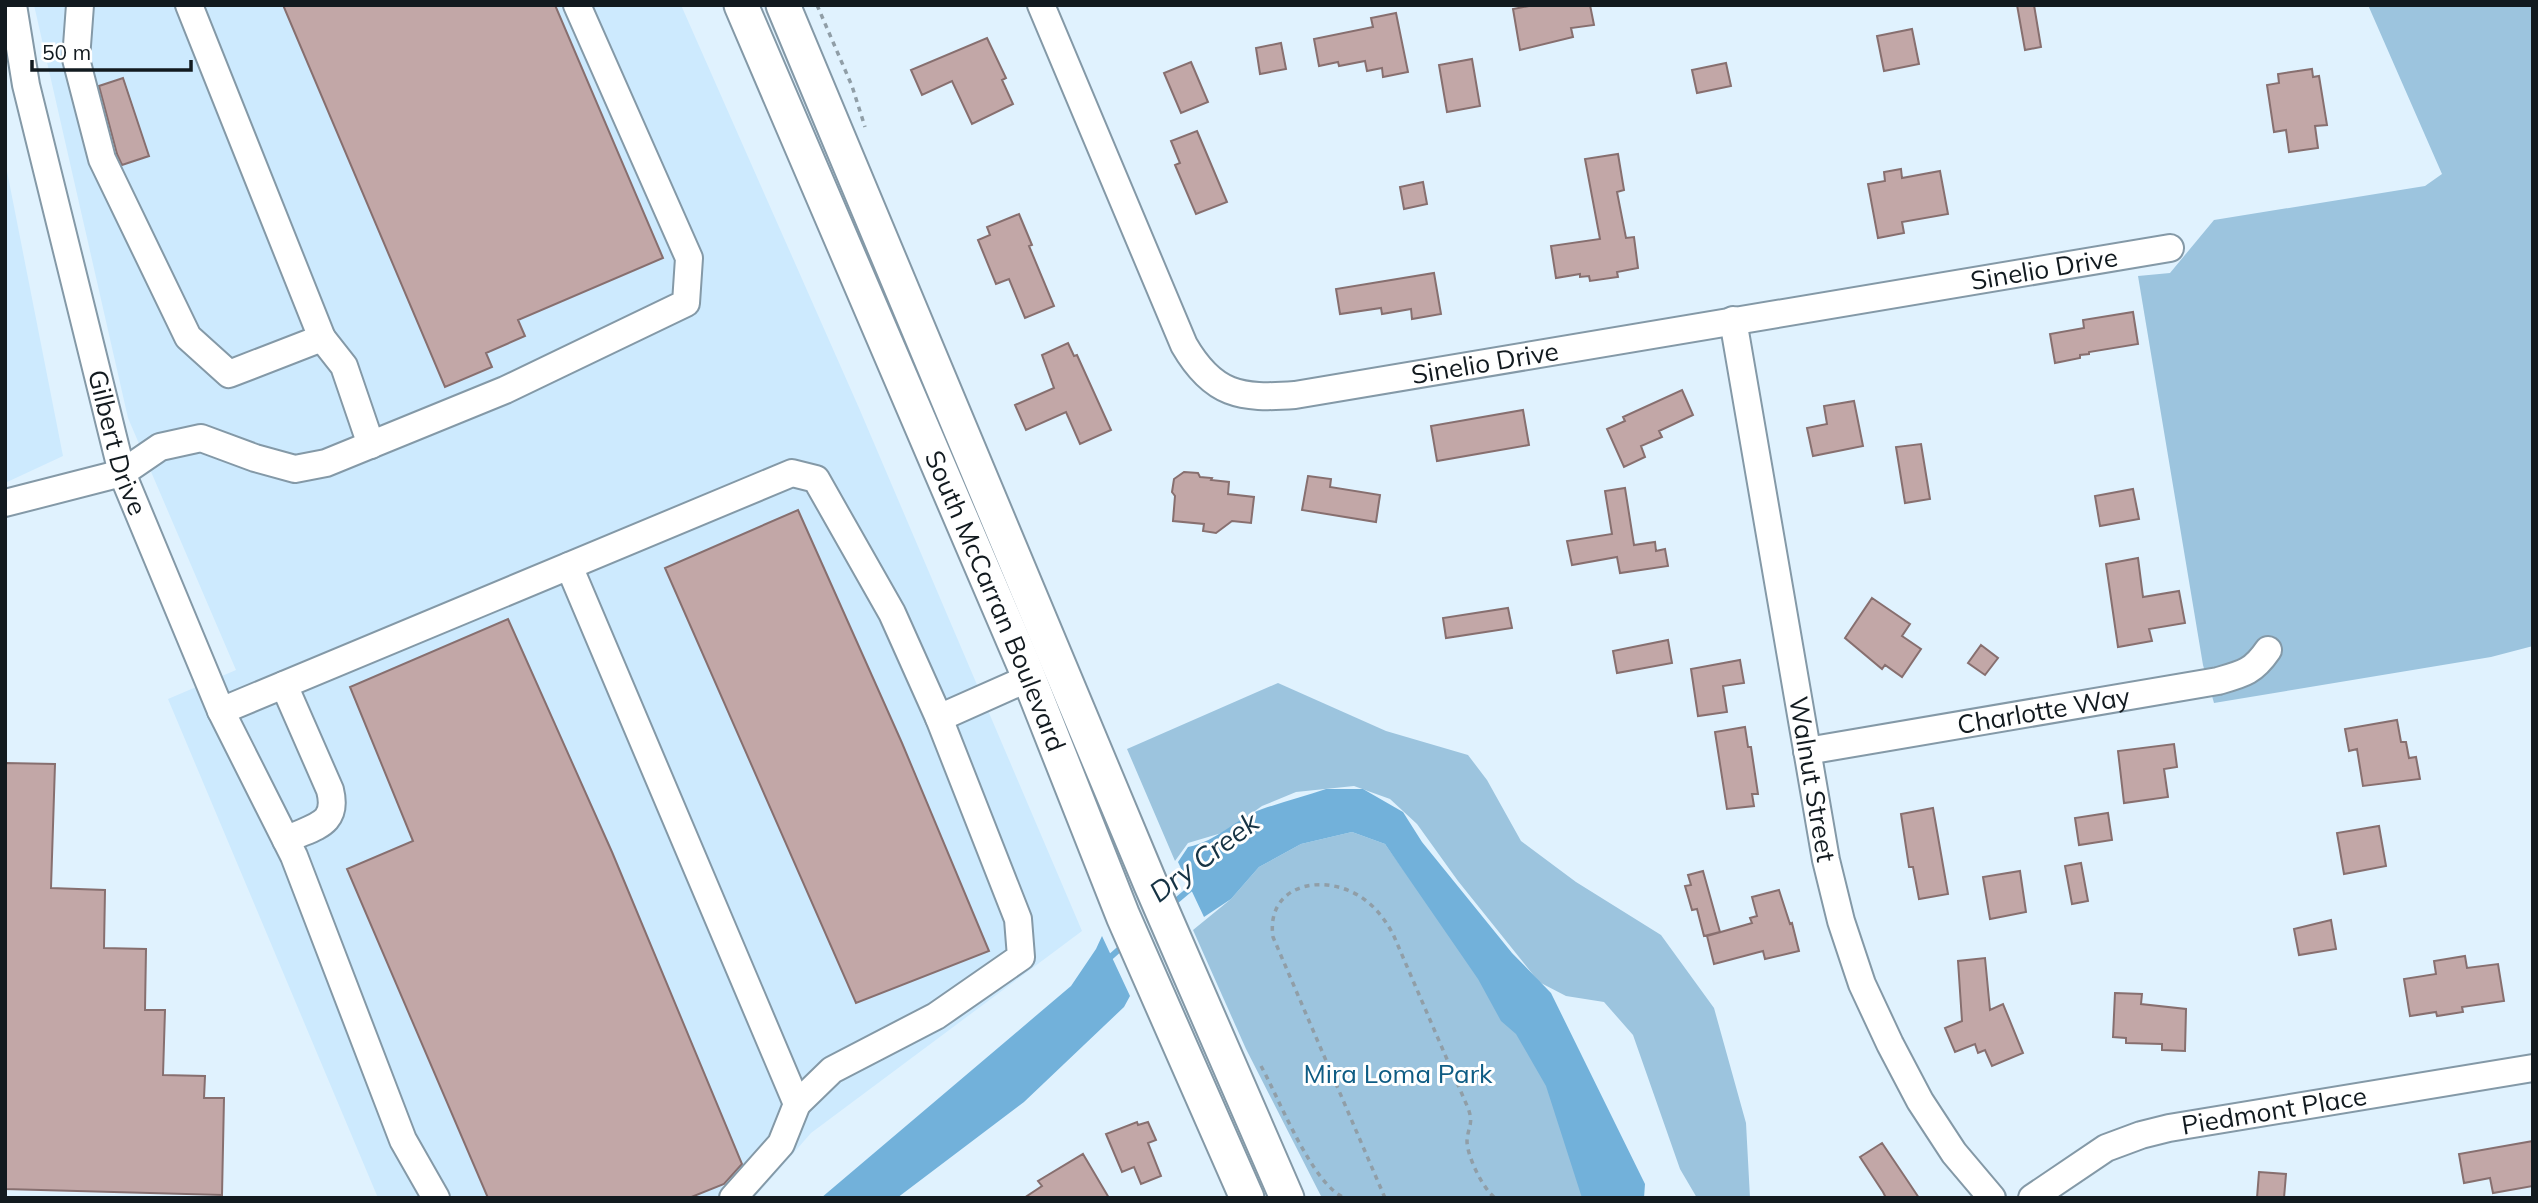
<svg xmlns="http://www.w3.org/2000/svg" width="2538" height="1203" viewBox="0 0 2538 1203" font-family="Mulish,sans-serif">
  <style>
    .built { fill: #cdeafe }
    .green { fill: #9cc4de }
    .water { fill: #72b1da }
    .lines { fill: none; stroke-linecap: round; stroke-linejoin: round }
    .stream { stroke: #72b1da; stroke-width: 6 }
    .building { fill: #c2a7a7; stroke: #876f6f; stroke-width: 2 }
    .minor-casing { stroke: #8499a7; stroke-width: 30 }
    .major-casing { stroke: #8499a7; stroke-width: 37 }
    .path { stroke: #909ea7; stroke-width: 3.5; stroke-dasharray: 5 5; stroke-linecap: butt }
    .minor { stroke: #fff; stroke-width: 26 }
    .major { stroke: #fff; stroke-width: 33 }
    .labels { text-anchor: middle; stroke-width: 6; stroke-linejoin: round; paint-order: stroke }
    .street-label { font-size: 26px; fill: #121a1f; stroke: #fff }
    .park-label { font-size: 26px; fill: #0e5c84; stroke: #fff }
    .water-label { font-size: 28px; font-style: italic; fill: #163344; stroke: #fff }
  </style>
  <rect width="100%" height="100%" fill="#e0f2fe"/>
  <!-- built -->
  <path class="built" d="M34,5H681L859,408L1082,931L811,1133L754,1198H378L168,699L236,670L128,418Z
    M5,161L63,456L5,483Z"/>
  <!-- green -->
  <path class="green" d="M2368,5H2533V646L2491,657L2214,703L2203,665L2138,276L2170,273L2214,220L2425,186L2442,174Z
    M1278,683L1386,731L1468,755L1487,780L1521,841L1576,882L1661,935L1714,1008L1746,1123L1750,1198H1697L1680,1169L1633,1035L1604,1002L1566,996L1539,982L1458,881L1417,824L1390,799L1354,786L1296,792L1262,806L1225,832L1188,843L1175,861L1127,749Z
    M1352,832L1385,844L1545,1068L1598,1198H1322L1246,1049L1193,930L1231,899L1259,867L1301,844Z"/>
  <!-- water -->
  <path class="water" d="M1326,789H1363L1403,812L1422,842L1512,953L1551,993L1645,1184L1644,1198H1582L1546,1086L1516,1034L1501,1021L1478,979L1385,844L1352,832L1301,844L1259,867L1231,899L1204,917L1178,862L1188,847C1218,841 1235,819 1262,809C1283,802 1305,796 1326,789Z
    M1102,936L1130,996L1124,1007L1024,1102L897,1198H821L1071,986L1096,949Z"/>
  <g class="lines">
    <!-- stream -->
    <path class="stream" d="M1170,906L1196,884
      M1106,961L1124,945"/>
  </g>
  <!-- building -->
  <path class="building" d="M283,5H555L663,258L518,320L525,336L486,353L492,367L445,387Z
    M1534,5H1590L1594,25L1571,28L1573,37L1520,50L1513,9Z
    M2017,5H2034L2041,47L2025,50Z
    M1396,13L1408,72L1383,77L1382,68L1367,71L1365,61L1339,66L1338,62L1319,66L1314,39L1373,27L1371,18Z
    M1912,29L1919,64L1884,71L1877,36Z
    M987,38L1006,78L1002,80L1013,104L972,124L952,81L922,95L911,70Z
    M1281,43L1286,69L1260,74L1256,48Z
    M1472,59L1480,106L1447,112L1439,65Z
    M1191,62L1208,102L1181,113L1164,73Z
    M1726,63L1731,86L1697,93L1692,70Z
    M2312,69L2313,77L2319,76L2327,125L2315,126L2318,148L2289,152L2286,130L2274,132L2267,85L2279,83L2278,74Z
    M123,78L149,156L122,165L117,154L99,86Z
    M1197,131L1227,202L1196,214L1175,165L1180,163L1171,141Z
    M1618,154L1624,190L1617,192L1626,238L1634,237L1638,268L1617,272L1618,277L1590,281L1589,276L1580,277V274L1556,278L1551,246L1600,239L1585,159Z
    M1901,169L1902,178L1940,171L1948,214L1902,222L1904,233L1878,238L1868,184L1885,181L1884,172Z
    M1423,182L1427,204L1404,209L1400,187Z
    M1019,214L1032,245L1029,246L1054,306L1025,318L1009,279L996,284L978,240L990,235L987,227Z
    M1434,273L1441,314L1412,319L1411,309L1382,314L1381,308L1340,314L1336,289Z
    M2133,312L2138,344L2089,352V354L2080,355V358L2055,363L2050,334L2084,328L2083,320Z
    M1068,343L1074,356L1077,355L1111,430L1080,444L1066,412L1026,430L1015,405L1054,388L1042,355Z
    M1682,390L1693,415L1659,431L1662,437L1641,446L1645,457L1624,467L1607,429L1625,421L1623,417Z
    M1854,401L1863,446L1813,456L1807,428L1827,424L1824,406Z
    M1523,410L1529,445L1437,461L1431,426Z
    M1921,444L1930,499L1905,503L1896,447Z
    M1184,472L1198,473L1200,477L1212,478L1211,480L1229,482L1228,494L1254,497L1251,523L1232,521L1216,533L1203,531L1204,524L1173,521L1175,496L1172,492L1174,479Z
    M1308,476L1331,479L1330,487L1380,495L1376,522L1302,510Z
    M1625,488L1634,545L1655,542L1656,551L1665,549L1668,566L1620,573L1617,557L1572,565L1567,541L1612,534L1605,491Z
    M2133,489L2139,519L2100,526L2095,496Z
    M798,510L902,743L989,951L856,1003L665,568Z
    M2138,558L2143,597L2179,591L2185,623L2149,629L2152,641L2118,647L2106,564Z
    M1872,598L1910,624L1902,636L1921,649L1902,677L1885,665L1882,669L1845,638Z
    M1508,608L1512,628L1446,638L1443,618Z
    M508,619L612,852L742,1164L724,1184L689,1198H488L347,869L413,841L350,687Z
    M1668,640L1672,663L1617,673L1613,651Z
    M1981,645L1998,658L1985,675L1968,663Z
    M1740,660L1744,683L1723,686L1727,712L1698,716L1691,669Z
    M2397,720L2401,742H2406L2409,758L2416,757L2420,779L2363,786L2357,749L2349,751L2345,729Z
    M1745,727L1748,747H1751L1758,794H1752L1754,806L1727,809L1715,732Z
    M2174,744L2177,767L2164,769L2168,797L2124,803L2118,751Z
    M5,763L55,764L51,888L105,890L104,948L146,949L145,1010H165L163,1075L205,1076L204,1098H224L222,1195L5,1189Z
    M1933,808L1948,894L1919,899L1913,867H1909L1901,814Z
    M2108,813L2112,840L2079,845L2075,818Z
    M2379,826L2386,866L2344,874L2337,833Z
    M2081,863L2088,901L2072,904L2065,866Z
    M1703,871L1720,932L1704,936L1697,909L1692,910L1685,886L1691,885L1688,875Z
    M2020,871L2026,912L1990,919L1983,877Z
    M1779,890L1790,924L1792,923L1799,951L1765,959L1763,951L1714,964L1707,936L1752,923L1750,918L1757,916L1752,897Z
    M2331,920L2336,949L2299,955L2294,929Z
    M2465,956L2467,968L2498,964L2504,1001L2462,1007L2463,1012L2437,1016L2436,1012L2410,1016L2404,979L2436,974L2434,961Z
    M1985,958L1990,1010L2003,1004L2023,1053L1992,1066L1985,1050L1978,1053L1975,1044L1955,1052L1945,1028L1962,1021L1958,961Z
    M2115,993L2142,994L2141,1004L2186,1009L2185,1051L2162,1050V1044L2126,1043V1038L2113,1037Z
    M1137,1122L1138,1125L1148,1122L1156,1140L1148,1143L1161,1176L1141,1184L1134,1167L1122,1172L1106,1134Z
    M2533,1141V1186L2493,1193L2490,1178L2464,1183L2459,1154Z
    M1882,1143L1905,1177L1919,1198H1886L1883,1192L1860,1157Z
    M1083,1154L1109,1198H1024L1042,1186L1038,1181Z
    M2259,1172L2286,1174L2284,1198H2257Z"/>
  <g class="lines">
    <defs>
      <g id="minor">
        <path id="s1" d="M13,5L26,85L122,473L221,711L294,856L403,1140L436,1198"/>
        <path d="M80,5L76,59L102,159L188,337L229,374L322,338L344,366L371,445"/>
        <path d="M189,5L322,338"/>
        <path id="s2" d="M1041,5L1184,345C1213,395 1240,399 1295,395L2170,248"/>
        <path id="s3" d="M1733,320L1826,860L1841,921L1862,984L1890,1044L1920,1101L1954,1153L1992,1198"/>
        <path d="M5,503L122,473L160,447L201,438L255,458L295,469L326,463L505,390L686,303L689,258L577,5"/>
        <path d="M569,566L797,1104"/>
        <path d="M284,685L330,790C339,826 313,826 286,840"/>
        <path d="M221,711L792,473L816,479L892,613L939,718L1029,678"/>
        <path id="s4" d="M1807,751L2218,681C2243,674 2253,672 2268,650"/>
        <path d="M733,1198L781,1144L797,1104L832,1070L936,1016L1021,957L1018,919L939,718"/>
        <path id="s5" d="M2032,1198L2106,1148L2141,1135L2169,1128L2533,1068"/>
      </g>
      <g id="major">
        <path id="s6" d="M741,5L1023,663L1123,916L1247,1198"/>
        <path d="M783,5L1151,885L1287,1198"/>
      </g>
    </defs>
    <!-- minor casing -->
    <use href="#minor" class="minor-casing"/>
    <!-- major casing -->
    <use href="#major" class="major-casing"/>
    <!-- path -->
    <path class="path" d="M817,5L852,86L865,127
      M1261,1066C1279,1098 1312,1185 1345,1198
      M1385,1198L1273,937C1266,889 1314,874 1352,892C1371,901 1383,916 1393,934L1468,1108C1474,1124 1468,1126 1467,1141C1467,1156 1483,1189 1495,1198"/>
    <!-- minor -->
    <use href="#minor" class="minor"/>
    <!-- major -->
    <use href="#major" class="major"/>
  </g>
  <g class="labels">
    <!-- street labels -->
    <g class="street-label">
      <text dy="9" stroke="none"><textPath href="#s2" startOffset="1260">Sinelio Drive</textPath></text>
      <text dy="9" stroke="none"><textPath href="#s2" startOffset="693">Sinelio Drive</textPath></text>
      <text dy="9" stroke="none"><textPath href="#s1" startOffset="450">Gilbert Drive</textPath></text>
      <text dy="9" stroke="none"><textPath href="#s6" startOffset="648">South McCarran Boulevard</textPath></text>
      <text dy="9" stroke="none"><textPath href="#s4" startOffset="240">Charlotte Way</textPath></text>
      <text dy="9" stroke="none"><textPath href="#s3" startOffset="466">Walnut Street</textPath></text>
      <text dy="9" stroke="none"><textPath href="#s5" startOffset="262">Piedmont Place</textPath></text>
    </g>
    <!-- park labels -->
    <g class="park-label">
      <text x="1398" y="1083">Mira Loma Park</text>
    </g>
    <!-- water labels -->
    <g class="water-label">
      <text transform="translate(1204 857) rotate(-37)" y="10">Dry Creek</text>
    </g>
  </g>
  <!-- border -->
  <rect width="2538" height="1203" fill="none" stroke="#121a1f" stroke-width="14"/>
  <!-- scale -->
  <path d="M32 60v10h159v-10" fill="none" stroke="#121a1f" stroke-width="3.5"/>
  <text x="42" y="60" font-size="21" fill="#121a1f" stroke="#ffffff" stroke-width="5" paint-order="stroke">50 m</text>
</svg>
